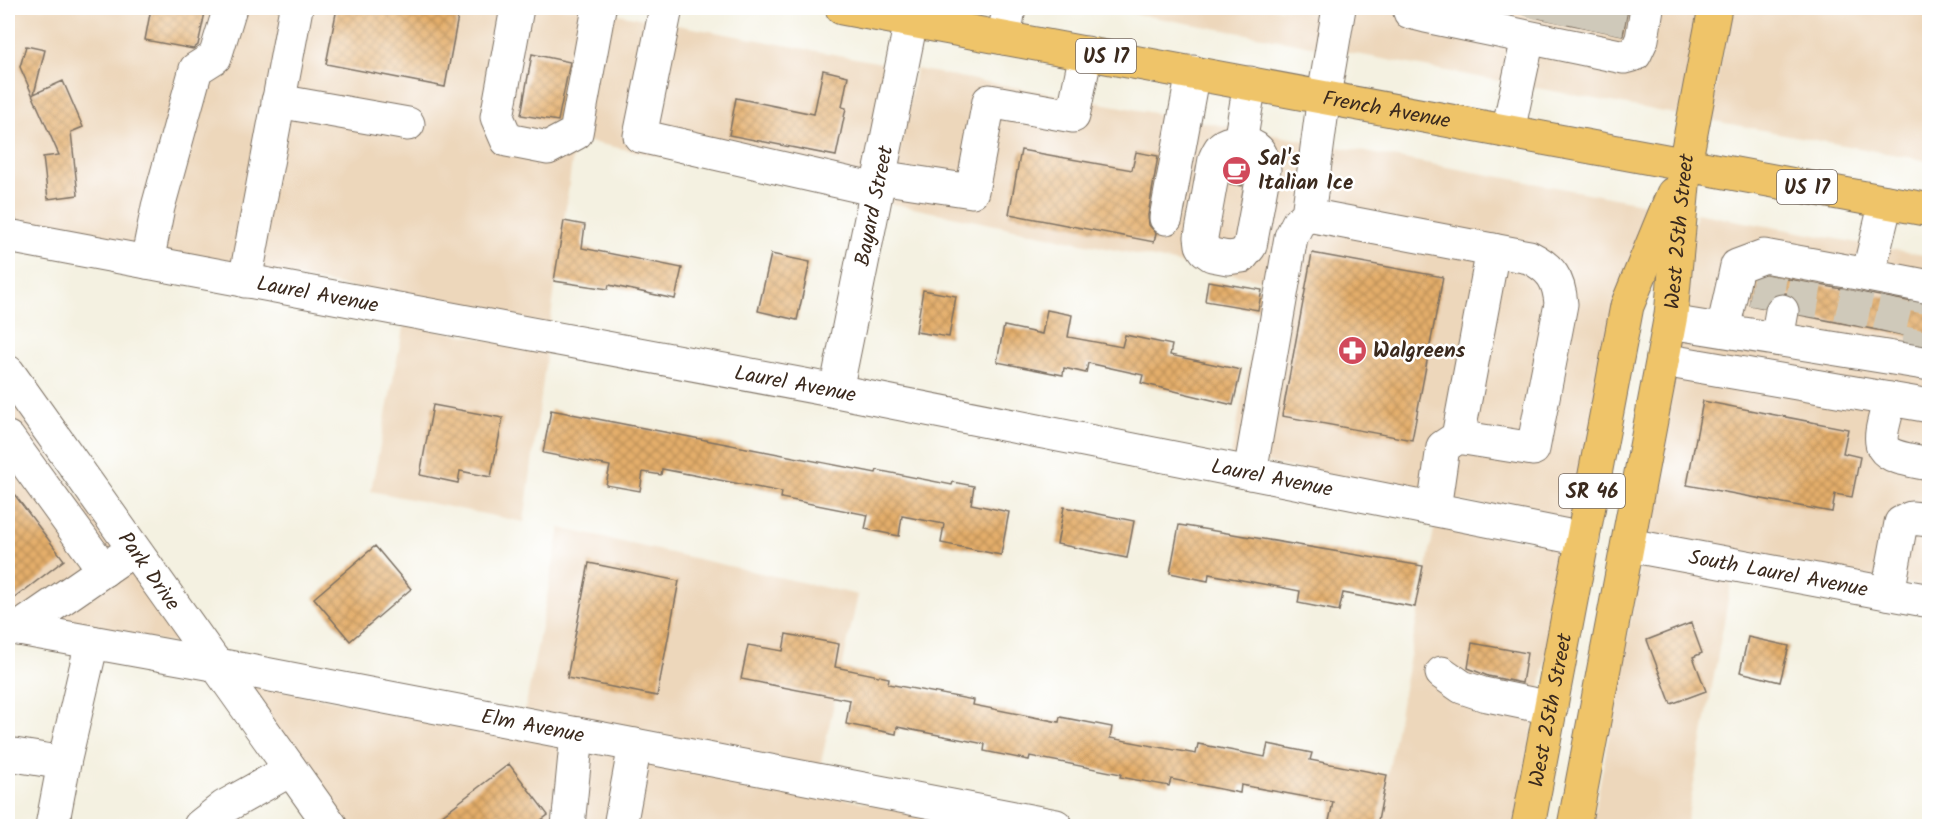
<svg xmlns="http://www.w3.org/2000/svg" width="1937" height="834" viewBox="0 0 1937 834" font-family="Kalam,sans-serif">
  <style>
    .built { fill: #edd7bb }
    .building { fill: url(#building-cross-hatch) }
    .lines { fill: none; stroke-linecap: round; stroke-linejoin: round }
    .minor-tunnel { stroke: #cfc9ba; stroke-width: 33; stroke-dasharray: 33 16; stroke-linecap: butt }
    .minor-casing { stroke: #7c7062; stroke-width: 35 }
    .major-casing { stroke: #7c7062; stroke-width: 35 }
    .minor { stroke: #fff; stroke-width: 33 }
    .major { stroke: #efc469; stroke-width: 33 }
    .labels { text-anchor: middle; stroke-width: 5; stroke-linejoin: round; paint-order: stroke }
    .shield { fill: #fff; stroke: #766a62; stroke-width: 1.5 }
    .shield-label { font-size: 20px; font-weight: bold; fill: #3b2a1e }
    .street-label { font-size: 21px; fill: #3b2a1e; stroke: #fff }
    .poi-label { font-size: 21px; font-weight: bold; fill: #3b2a1e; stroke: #fff; text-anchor: start }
  </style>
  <defs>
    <pattern id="building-cross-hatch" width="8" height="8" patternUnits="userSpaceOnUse" patternTransform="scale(1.5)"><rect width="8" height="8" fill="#e4ae6b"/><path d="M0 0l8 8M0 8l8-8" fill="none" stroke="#ba8e57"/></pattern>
  </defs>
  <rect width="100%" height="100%" fill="#fff"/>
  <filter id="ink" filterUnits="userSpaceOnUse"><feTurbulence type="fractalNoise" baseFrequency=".0167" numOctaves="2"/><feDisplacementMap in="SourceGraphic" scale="12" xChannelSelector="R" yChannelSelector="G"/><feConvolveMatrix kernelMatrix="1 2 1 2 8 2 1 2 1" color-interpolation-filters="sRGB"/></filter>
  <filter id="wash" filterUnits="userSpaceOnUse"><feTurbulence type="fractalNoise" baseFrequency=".008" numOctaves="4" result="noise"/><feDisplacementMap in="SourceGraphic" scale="24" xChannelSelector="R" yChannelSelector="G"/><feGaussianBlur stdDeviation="1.35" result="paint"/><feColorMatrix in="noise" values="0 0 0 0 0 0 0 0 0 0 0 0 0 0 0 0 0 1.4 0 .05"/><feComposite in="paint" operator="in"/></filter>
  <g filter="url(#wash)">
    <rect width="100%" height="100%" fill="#f4f1e1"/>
    <!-- built -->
    <path class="built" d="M8,8H585L887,64L860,197L575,139L550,325L8,223Z
      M1104,8H1324L1317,47Z
      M1354,8H1701L1680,115L1346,52Z
      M1731,8H1929V161L1709,120Z
      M916,69L1652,205L1571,523L1231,456L1265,281L889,203Z
      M1696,213L1929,256V588L1645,535Z
      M404,324L547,351L524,522L371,491Z
      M8,396L183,645L8,614Z
      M1435,524L1566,548L1515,826H1378Z
      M560,528L858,595L820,767L525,710Z
      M1641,561L1732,579L1686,826H1592Z
      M244,683L987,826H348Z"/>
    <g id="blocks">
      <!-- building -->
      <path class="building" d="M151,8H206L198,45L193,49L145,40Z
        M337,8H441L459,11L445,87L326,64Z
        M1534,8H1628L1623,35L1533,17Z
        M26,46L45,50L34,94L63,81L83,127L71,132L78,195L48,199L43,157L59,155L20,67Z
        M532,54L570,62L558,121L521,115Z
        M823,70L848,76L842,107L846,108L836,156L729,135L736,98L814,114Z
        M1021,150L1132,170L1136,152L1158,156L1148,215L1149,225L1156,233L1154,242L1009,214Z
        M1234,162L1244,163L1245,169L1242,186L1230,184Z
        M564,221L585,225L582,248L682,268L675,299L609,285L608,289L554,281Z
        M1312,253L1443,277L1412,440L1282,416Z
        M771,254L810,262L797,320L758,311Z
        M1766,275L1929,305V340L1800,315L1799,304L1794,296L1786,293L1775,294L1767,299L1764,308L1749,305L1754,280Z
        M1208,281L1262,290L1258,310L1205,301Z
        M923,290L956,296L949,337L916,332Z
        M1047,310L1072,315L1068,337L1122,347L1125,335L1172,345L1170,355L1241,370L1233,405L1141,383L1143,375L1088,363L1086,373L1064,368L1063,375L997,362L1004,326L1042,334Z
        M1703,401L1848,429L1843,453L1860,457L1852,497L1835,494L1832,512L1687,485Z
        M433,405L503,418L491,477L460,471L458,483L420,475Z
        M551,410L876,473L877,470L952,485L953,482L974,486L971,504L1009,512L1001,555L941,543L944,524L902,516L899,536L865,529L868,515L781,498L782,492L662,469L661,475L643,472L640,491L606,485L610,466L543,453Z
        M8,486L64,560L8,603Z
        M1064,507L1134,521L1127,558L1057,544Z
        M1179,525L1423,566L1415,607L1343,593L1339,611L1298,603L1300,591L1209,574L1208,581L1170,573Z
        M375,546L411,589L350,641L314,598Z
        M589,563L679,581L657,696L567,678Z
        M1691,623L1702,653L1693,657L1706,691L1671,704L1647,640Z
        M786,634L839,644L835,667L889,678L888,684L974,700L973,705L1059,722L1060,717L1112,727L1110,738L1196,754L1198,744L1265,757L1268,744L1312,753L1310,760L1387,775L1377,826H1328L1333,802L1241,785L1240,793L1171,779L1169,786L1120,777L1121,774L1030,756L1029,760L984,751L985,744L897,727L896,734L846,724L850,700L741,679L748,645L783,651Z
        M1748,637L1789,646L1780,682L1740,672Z
        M1472,643L1527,653L1522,683L1488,676L1468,668Z
        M509,764L548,815L533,826H428Z"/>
    </g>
  </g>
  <g filter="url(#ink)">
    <use href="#blocks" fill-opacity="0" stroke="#7c7062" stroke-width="1.5"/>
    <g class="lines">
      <!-- minor-tunnel -->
      <path class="minor-tunnel" d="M1495,10L1496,8
        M1522,15L1524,8
        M1551,21L1554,8
        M1574,25L1578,8
        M1606,32L1611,8
        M1765,308L1771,272
        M1800,315L1806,279
        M1850,324L1858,289
        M1889,332L1897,297
        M1915,362L1927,302"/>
      <defs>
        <g id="minor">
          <path d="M517,8L497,117L507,140L548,148L576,133L599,8"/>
          <path d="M666,8L640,136L877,190"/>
          <path d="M1339,8L1324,96L1308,215L1529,257C1551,268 1559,279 1561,304L1533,449L1458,437L1443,447L1434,509"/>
          <path d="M1409,8L1410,12L1426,16L1624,57L1635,54L1642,39L1647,8"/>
          <path d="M1004,38L1009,8"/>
          <path d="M278,101L408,124"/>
          <path d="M1508,131L1528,38"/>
          <path d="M1231,143C1252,143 1263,147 1264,170L1250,246L1242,256L1228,258L1212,255L1205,250L1202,245L1201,237L1215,159C1219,150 1221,145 1231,143Z"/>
          <path d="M1240,143L1250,83"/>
          <path d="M879,177L972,191L989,101L1073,116L1086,53"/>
          <path d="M1886,202L1868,275L1930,287"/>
          <path d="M1166,218L1193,72"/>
          <path id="s1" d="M8,236L836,391L1583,539"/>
          <path d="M147,262L158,207L196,69L215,57L230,8"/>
          <path d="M245,281L296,8"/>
          <path d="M1670,322L1930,364"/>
          <path d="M1723,330L1737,266L1764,256L1868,275"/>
          <path d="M1777,339L1782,311"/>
          <path d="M1663,360L1930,406"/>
          <path id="s2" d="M8,372L331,826"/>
          <path id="s3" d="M836,391L911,21"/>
          <path d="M1890,399C1875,453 1875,454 1930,464"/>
          <path d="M1458,437L1493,250"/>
          <path d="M8,438L104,570"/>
          <path d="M1250,473L1291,237L1298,223L1308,215"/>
          <path id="s4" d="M1628,545L1930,601"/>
          <path d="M1888,593L1901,523L1911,518L1930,520"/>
          <path id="s5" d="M8,627L213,664L1056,826"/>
          <path d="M18,629L121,558"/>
          <path d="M1442,673L1462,687L1483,694L1551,708"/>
          <path d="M8,754L64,763"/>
          <path d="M52,826L64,763L92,642"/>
          <path d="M200,826L224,807L290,770"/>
          <path d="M568,826L577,734"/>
          <path d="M620,826L635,745"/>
        </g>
        <g id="major">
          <path id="s6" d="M842,8L1930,210"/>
          <path id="s7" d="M1528,826L1627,306L1673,194"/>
          <path id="s8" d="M1574,826L1671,315L1685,164L1715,8"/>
        </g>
      </defs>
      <!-- minor casing -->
      <use href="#minor" class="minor-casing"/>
      <!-- major casing -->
      <use href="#major" class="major-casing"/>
      <!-- minor -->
      <use href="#minor" class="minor"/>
      <!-- major -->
      <use href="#major" class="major"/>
    </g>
  </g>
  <!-- icons -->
  <defs>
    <symbol id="cafe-disc" viewBox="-11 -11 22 22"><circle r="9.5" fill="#d1495b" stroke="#fff"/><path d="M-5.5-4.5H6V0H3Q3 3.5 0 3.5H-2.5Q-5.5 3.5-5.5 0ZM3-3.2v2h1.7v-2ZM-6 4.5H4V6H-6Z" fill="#fff"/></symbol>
    <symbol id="pharmacy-disc" viewBox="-11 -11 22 22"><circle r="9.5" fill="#d1495b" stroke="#fff"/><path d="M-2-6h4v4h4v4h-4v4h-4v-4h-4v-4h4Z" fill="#fff"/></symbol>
  </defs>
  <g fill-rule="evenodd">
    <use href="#cafe-disc" x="1220" y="154" width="33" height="33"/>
    <use href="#pharmacy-disc" x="1336" y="334" width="33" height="33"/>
  </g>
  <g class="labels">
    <!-- shield labels -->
    <g class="shield">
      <rect x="1076" y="39" width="60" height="34" rx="4.5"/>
      <rect x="1777" y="170" width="60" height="34" rx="4.5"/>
      <rect x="1559" y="474" width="66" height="34" rx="4.5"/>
    </g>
    <g class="shield-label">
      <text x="1106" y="63">US 17</text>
      <text x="1807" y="194">US 17</text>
      <text x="1592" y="498">SR 46</text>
    </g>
    <!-- street labels -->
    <g class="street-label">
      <text dy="7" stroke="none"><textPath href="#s6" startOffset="554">French Avenue</textPath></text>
      <text dy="7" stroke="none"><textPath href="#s3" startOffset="189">Bayard Street</textPath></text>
      <text dy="7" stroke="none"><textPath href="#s8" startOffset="604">West 25th Street</textPath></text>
      <text dy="7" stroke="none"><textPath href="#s1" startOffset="315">Laurel Avenue</textPath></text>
      <text dy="7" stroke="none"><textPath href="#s1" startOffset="801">Laurel Avenue</textPath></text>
      <text dy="7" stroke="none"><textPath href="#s1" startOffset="1287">Laurel Avenue</textPath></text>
      <text dy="7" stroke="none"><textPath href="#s2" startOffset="244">Park Drive</textPath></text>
      <text dy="7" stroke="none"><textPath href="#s4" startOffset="153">South Laurel Avenue</textPath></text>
      <text dy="7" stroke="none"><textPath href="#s7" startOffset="118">West 25th Street</textPath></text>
      <text dy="7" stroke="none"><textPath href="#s5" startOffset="534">Elm Avenue</textPath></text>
    </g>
    <!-- poi labels -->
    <g class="poi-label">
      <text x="1258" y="165">Sal's<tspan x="1258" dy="24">Italian Ice</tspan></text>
      <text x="1373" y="357">Walgreens</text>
    </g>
  </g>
  <!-- margin -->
  <rect width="1937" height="834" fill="none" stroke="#fff" stroke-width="30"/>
</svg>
